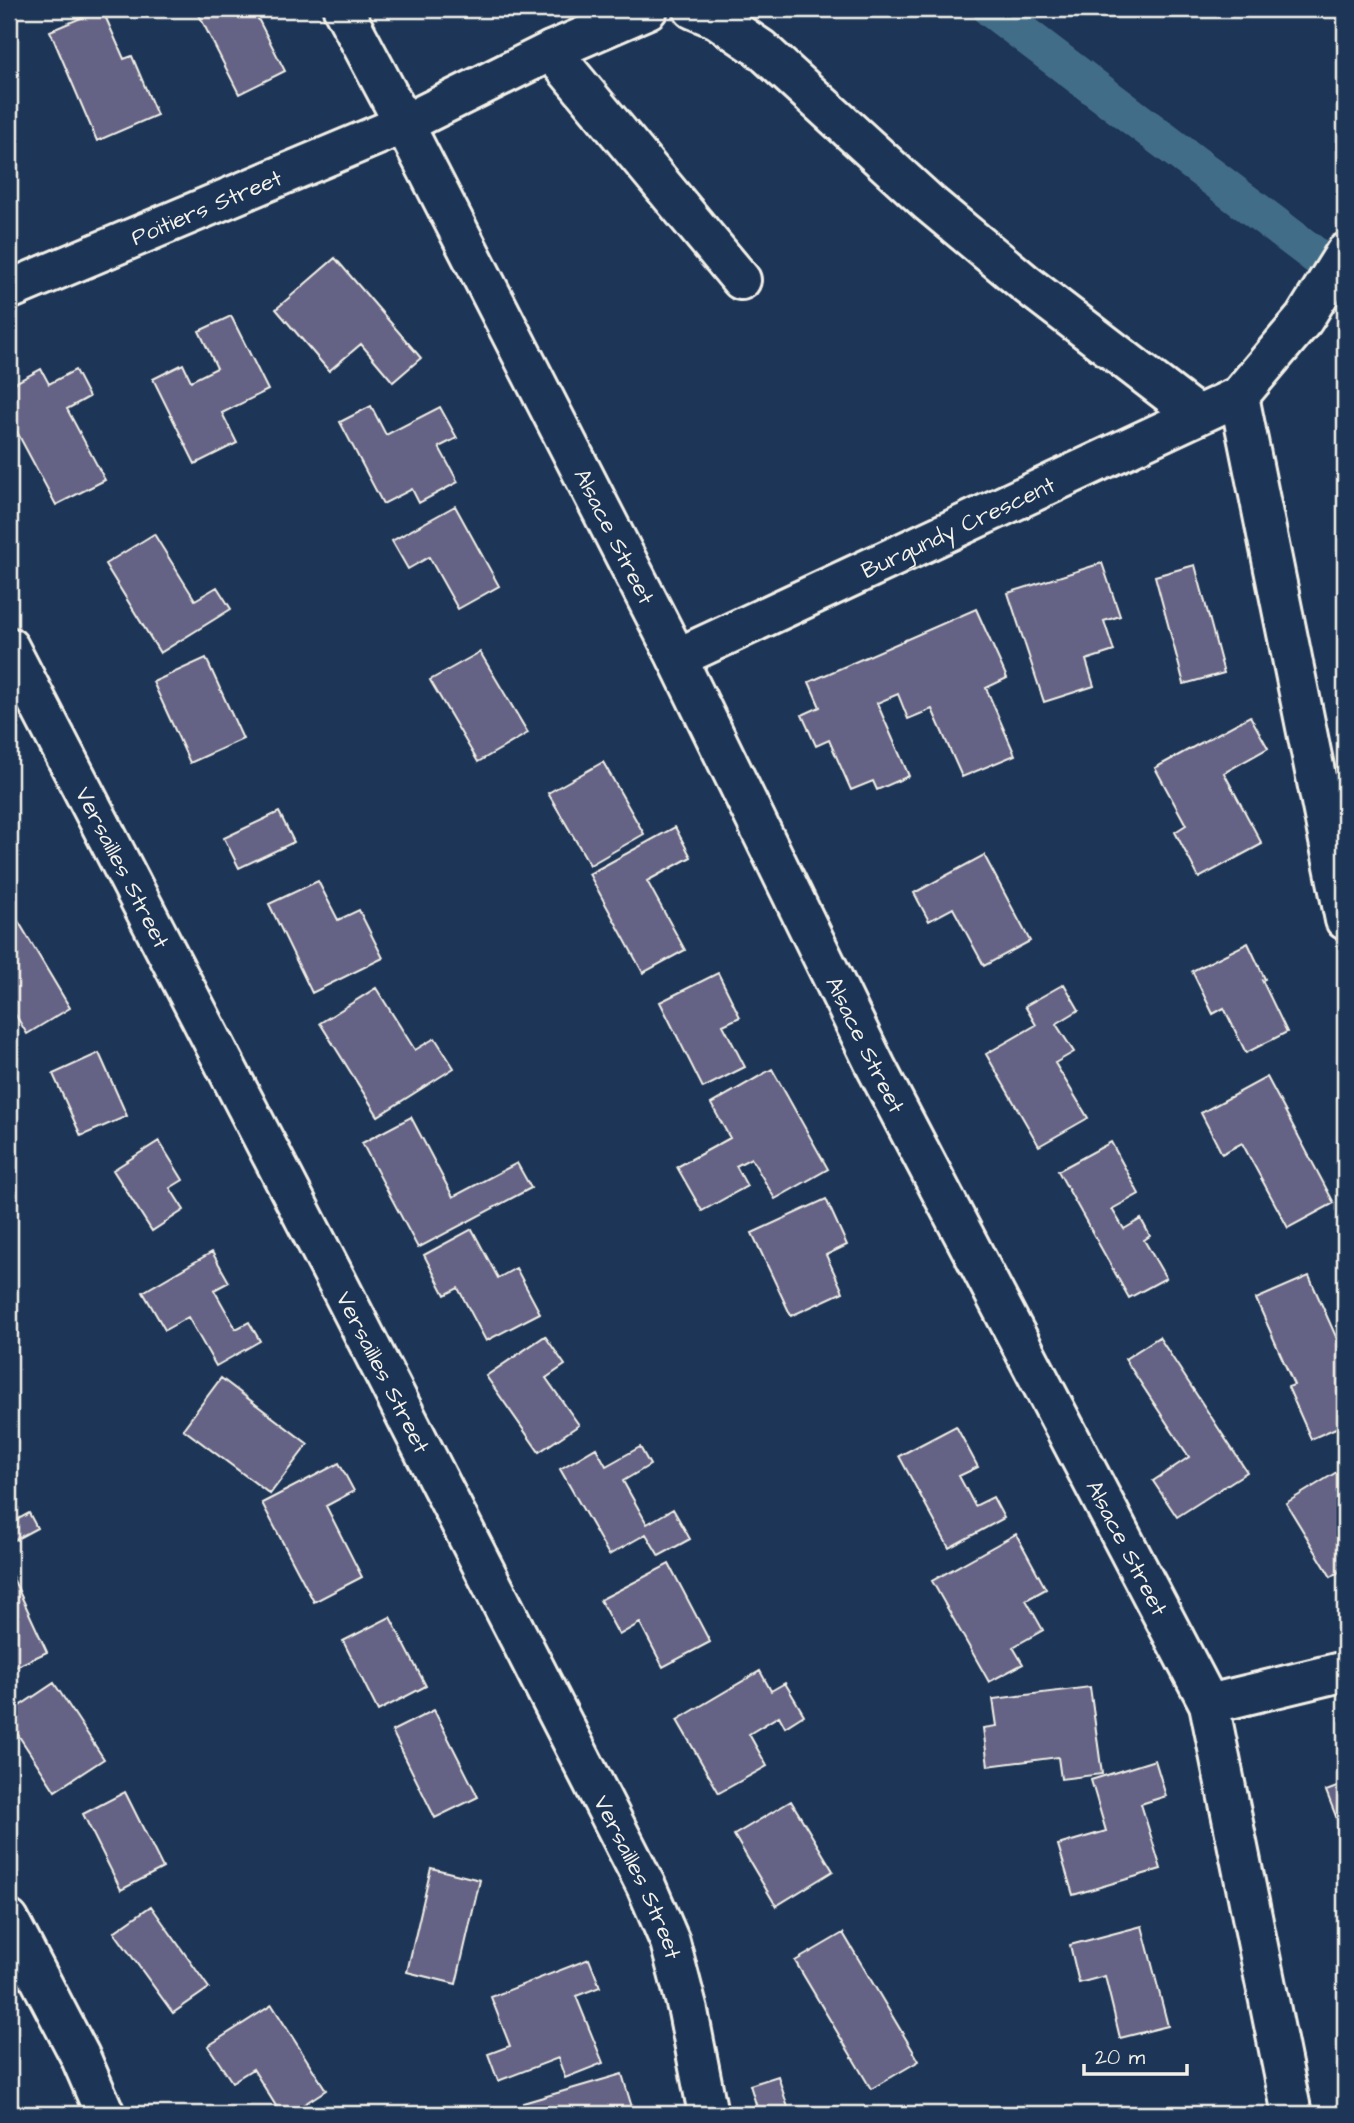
<svg xmlns="http://www.w3.org/2000/svg" width="1354" height="2123" viewBox="0 0 1354 2123" font-family="'Architects Daughter',sans-serif">
  <style>
    .lines { fill: none; stroke-linecap: round; stroke-linejoin: round }
    .canal { stroke: #426d89; stroke-width: 37 }
    .building { fill: #656485; stroke: #f4f1e8; stroke-width: 2 }
    .street-casing { stroke: #f4f1e8; stroke-width: 44 }
    .street { stroke: #1d3557; stroke-width: 38 }
    .labels { text-anchor: middle; stroke-width: 5; stroke-linejoin: round; paint-order: stroke }
    .street-label { font-size: 23px; fill: #f4f1e8; stroke: #1d3557 }
  </style>
  <rect width="100%" height="100%" fill="#1d3557"/>
  <filter id="ink" filterUnits="userSpaceOnUse"><feTurbulence type="fractalNoise" baseFrequency=".0143" numOctaves="2"/><feDisplacementMap in="SourceGraphic" scale="14" xChannelSelector="R" yChannelSelector="G"/><feConvolveMatrix kernelMatrix="1 2 1 2 8 2 1 2 1" color-interpolation-filters="sRGB"/></filter>
  <g filter="url(#ink)">
    <g class="lines">
      <!-- canal -->
      <path class="canal" d="M991,9L1345,278"/>
    </g>
    <!-- building -->
    <path class="building" d="M102,9L124,59L132,56L157,115L97,141L50,31Z
      M196,9H253L285,71L239,94Z
      M335,258L421,358L393,382L361,344L329,371L276,309Z
      M231,316L268,390L222,413L237,443L195,464L153,379L183,364L191,381L217,368L199,331Z
      M41,369L49,384L75,370L89,397L67,409L105,480L56,505L9,417V386Z
      M371,406L386,435L440,407L457,438L439,447L458,482L419,503L412,489L383,504L340,422Z
      M455,506L499,586L458,609L429,557L408,569L392,541Z
      M154,534L195,600L217,587L231,609L160,653L105,564Z
      M1102,563L1120,616L1104,621L1114,651L1086,660L1094,686L1044,702L1008,593Z
      M1195,565L1224,673L1184,684L1155,576Z
      M976,609L1007,678L986,688L1015,755L962,777L932,709L908,719L898,694L877,703L909,776L877,790L873,781L851,790L829,740L816,746L802,715L820,707L809,682Z
      M480,652L528,733L478,762L430,680Z
      M206,658L243,739L190,763L153,682Z
      M1250,716L1268,748L1224,773L1262,844L1199,878L1175,832L1186,825L1155,768Z
      M603,762L644,834L590,865L548,793Z
      M279,812L294,842L239,868L224,838Z
      M675,827L691,857L647,881L685,950L643,973L589,874Z
      M984,855L1030,941L984,966L953,908L929,921L914,893Z
      M318,881L338,920L359,910L383,958L312,993L269,904Z
      M14,914L70,1008L27,1034L9,1004V917Z
      M1248,943L1265,979L1262,980L1287,1032L1246,1053L1224,1008L1213,1014L1192,971Z
      M718,973L740,1017L723,1025L745,1067L703,1088L660,1002Z
      M1064,984L1079,1010L1056,1024L1074,1052L1055,1063L1088,1118L1039,1146L986,1054L1036,1025L1025,1006Z
      M376,988L415,1050L435,1038L454,1068L378,1116L320,1023Z
      M99,1053L127,1116L81,1136L53,1074Z
      M772,1069L828,1169L775,1199L751,1158L736,1166L747,1186L702,1211L677,1167L730,1138L711,1104Z
      M1267,1077L1334,1203L1288,1228L1242,1143L1222,1154L1201,1113Z
      M411,1117L453,1197L517,1163L531,1188L418,1248L362,1143Z
      M159,1141L183,1180L170,1188L184,1210L152,1231L113,1170Z
      M1111,1142L1139,1194L1112,1209L1124,1229L1141,1219L1150,1236L1144,1240L1166,1278L1129,1298L1058,1171Z
      M826,1199L847,1245L826,1255L843,1292L791,1316L752,1233Z
      M472,1229L498,1278L516,1268L540,1313L486,1341L458,1288L445,1295L424,1255Z
      M212,1252L229,1282L214,1290L236,1329L249,1322L260,1341L216,1366L188,1317L165,1330L143,1292Z
      M1309,1276L1337,1339L1345,1335V1424L1311,1439L1288,1387L1294,1385L1256,1299Z
      M545,1336L565,1365L546,1378L579,1425L539,1452L486,1376Z
      M1159,1337L1247,1472L1177,1517L1153,1481L1189,1457L1125,1359Z
      M221,1378L308,1444L270,1494L183,1429Z
      M956,1426L978,1467L959,1476L975,1506L993,1497L1004,1518L949,1548L899,1456Z
      M640,1447L650,1465L623,1481L647,1524L673,1509L690,1539L659,1556L646,1534L609,1555L560,1469L596,1448L606,1466Z
      M339,1463L354,1491L326,1506L362,1577L314,1602L262,1503Z
      M1345,1467V1568L1331,1577L1286,1503Z
      M29,1513L37,1528L9,1543V1524Z
      M1016,1534L1046,1589L1026,1600L1043,1630L1013,1647L1023,1664L989,1682L932,1581Z
      M669,1564L710,1642L663,1667L640,1623L619,1635L600,1600Z
      M11,1574L47,1652L9,1670V1575Z
      M390,1617L426,1686L378,1711L343,1641Z
      M760,1671L771,1691L785,1683L804,1715L785,1727L779,1716L749,1734L767,1766L719,1793L677,1720Z
      M54,1683L104,1759L55,1791L9,1721V1713Z
      M1090,1687L1102,1774L1061,1779L1058,1757L988,1766L983,1728L997,1726L993,1699Z
      M434,1710L478,1797L435,1818L392,1731Z
      M1155,1760L1166,1796L1141,1804L1161,1869L1073,1895L1058,1845L1106,1831L1091,1780Z
      M1345,1784V1839L1326,1791Z
      M125,1792L163,1868L121,1890L83,1814Z
      M791,1801L833,1871L776,1906L734,1835Z
      M431,1868L480,1880L456,1984L407,1972Z
      M151,1906L209,1988L173,2013L114,1932Z
      M1142,1926L1168,2026L1120,2038L1105,1976L1079,1983L1070,1945Z
      M843,1933L919,2061L871,2089L795,1961Z
      M589,1959L600,1987L576,1996L603,2063L565,2078L558,2058L498,2081L488,2054L510,2046L491,1997Z
      M272,2005L326,2090L289,2114H281L253,2069L232,2082L208,2046Z
      M622,2074L634,2114H526L523,2103Z
      M778,2076L790,2114H759L750,2085Z"/>
    <g class="lines">
      <defs>
        <g id="street">
          <path id="s1" d="M343,9L404,124L677,658L876,1067L1209,1704L1292,2114"/>
          <path d="M693,9L717,19L761,49L929,203L1025,283L1197,415"/>
          <path d="M551,51L741,280"/>
          <path id="s2" d="M9,290L404,124L551,51L648,9"/>
          <path d="M1239,396L1345,920"/>
          <path id="s3" d="M9,647L344,1295L646,1886L670,1942L688,2011L708,2114"/>
          <path id="s4" d="M677,658L1239,396L1304,319L1345,253"/>
          <path d="M1209,1704L1345,1671"/>
          <path d="M9,1920L80,2056L105,2114"/>
        </g>
      </defs>
      <!-- street casing -->
      <use href="#street" class="street-casing"/>
      <!-- street -->
      <use href="#street" class="street"/>
    </g>
  </g>
  <g class="labels">
    <!-- street labels -->
    <g class="street-label">
      <text dy="8" stroke="none"><textPath href="#s2" startOffset="214">Poitiers Street</textPath></text>
      <text dy="8" stroke="none"><textPath href="#s4" startOffset="310">Burgundy Crescent</textPath></text>
      <text dy="8" stroke="none"><textPath href="#s1" startOffset="593">Alsace Street</textPath></text>
      <text dy="8" stroke="none"><textPath href="#s3" startOffset="248">Versailles Street</textPath></text>
      <text dy="8" stroke="none"><textPath href="#s1" startOffset="1160">Alsace Street</textPath></text>
      <text dy="8" stroke="none"><textPath href="#s3" startOffset="816">Versailles Street</textPath></text>
      <text dy="8" stroke="none"><textPath href="#s1" startOffset="1727">Alsace Street</textPath></text>
      <text dy="8" stroke="none"><textPath href="#s3" startOffset="1382">Versailles Street</textPath></text>
    </g>
  </g>
  <!-- margin -->
  <rect width="1354" height="2123" fill="none" stroke="#1d3557" stroke-width="35"/>
  <rect x="18" y="18" width="1319" height="2088" fill="none" stroke="#f4f1e8" stroke-width="2.5" filter="url(#ink)"/>
  <!-- scale -->
  <path d="M1084 2064v10h103v-10" fill="none" stroke="#f4f1e8" stroke-width="3.5"/>
  <text x="1095" y="2064" font-size="21" fill="#f4f1e8" stroke="#1d3557" stroke-width="5" paint-order="stroke">20 m</text>
</svg>
